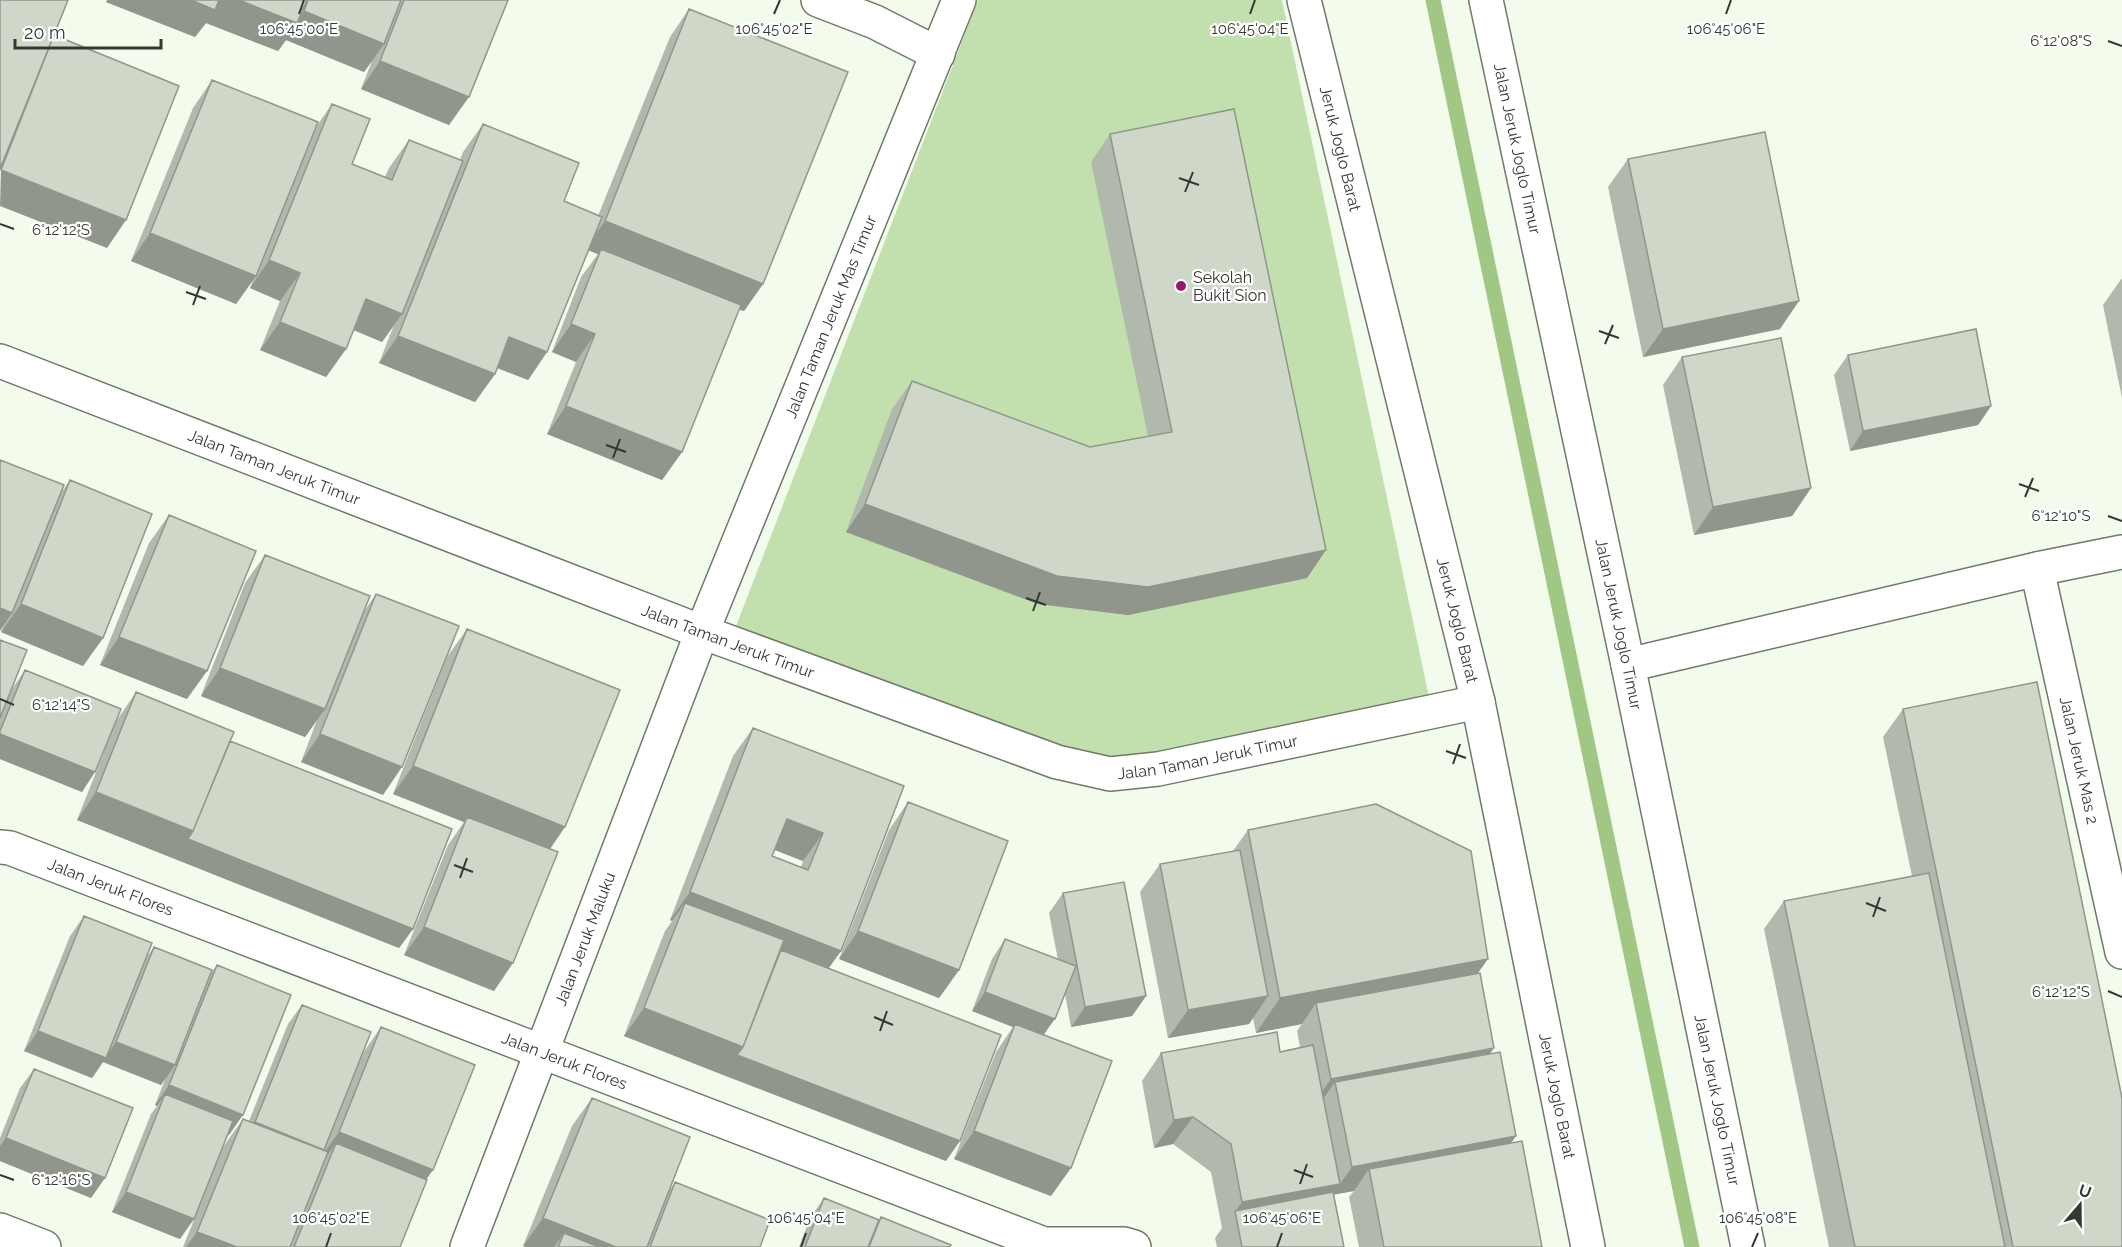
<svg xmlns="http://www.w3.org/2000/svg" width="2122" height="1247" viewBox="0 0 2122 1247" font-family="Raleway,sans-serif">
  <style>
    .green { fill: #c2dfae }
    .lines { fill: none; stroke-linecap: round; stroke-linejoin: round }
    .stream { stroke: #a0c884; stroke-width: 15 }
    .street-casing { stroke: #70796b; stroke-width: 36 }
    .street { stroke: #fff; stroke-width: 33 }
    .wall { fill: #b1b9ac; fill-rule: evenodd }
    .shaded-wall { fill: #90968c }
    .building { fill: #ced7c8; stroke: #90968c; stroke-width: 1.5; fill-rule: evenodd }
    .ticks { fill: none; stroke: #343832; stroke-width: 2 }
    .poi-dot { fill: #99176c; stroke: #fff; stroke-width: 2 }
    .labels { text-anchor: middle; stroke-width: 4.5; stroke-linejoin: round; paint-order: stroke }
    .street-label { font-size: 16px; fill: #343832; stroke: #fff }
    .poi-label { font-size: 16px; fill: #343832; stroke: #fff; text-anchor: start }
    .ticks-label { font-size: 15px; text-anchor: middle; fill: #343832; stroke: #fff; stroke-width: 4.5; stroke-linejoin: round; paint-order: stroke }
  </style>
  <rect width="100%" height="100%" fill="#f2fbec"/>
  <!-- green -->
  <path class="green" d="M978,0H1282L1434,721L1119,778L733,634Z"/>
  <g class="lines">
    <!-- stream -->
    <path class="stream" d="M1433,0L1692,1247"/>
    <defs>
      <g id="street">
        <path d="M818,0L875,22L938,54"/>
        <path id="s1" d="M1304,0L1478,702L1588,1247"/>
        <path id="s2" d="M1486,0L1628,665L1748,1247"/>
        <path id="s3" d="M0,361L702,632L1057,762L1110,774L1158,769L1478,702"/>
        <path id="s4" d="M2037,569L2122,952"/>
        <path d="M1628,665L2037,569L2122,552"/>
        <path id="s5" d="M0,847L10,848L1044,1244H1124L1134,1247"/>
        <path d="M0,1230L44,1247"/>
        <path id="s6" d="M467,1247L702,632L959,0"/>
      </g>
    </defs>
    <!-- street casing -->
    <use href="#street" class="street-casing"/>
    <!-- street -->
    <use href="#street" class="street"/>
  </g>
  <!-- wall -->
  <path class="wall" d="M107,0H508L449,125L361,89L372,61L364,72L286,40L278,51L206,23L195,37L106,2Z
    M689,9L763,284L744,311L739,310L682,452L662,480L547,434L576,362L552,352L581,277L598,254L588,250L547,352L528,380L497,368L495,374L475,402L379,363L394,325L382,342L353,330L346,349L326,377L260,350L280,301L250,288L253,280L236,304L131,261L193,108L212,80L316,127L332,104L352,164L385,177L389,168L409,140L460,160L463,152L483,124L564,201L598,216L670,37Z
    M1110,134L1326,550L1307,578L1128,615L1038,604L846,532L892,409L912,381L1090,447L1148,436L1091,162Z
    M1628,159L1780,329L1643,357L1608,187Z
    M2122,278V398L2103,305Z
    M1848,355L1991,406L1978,425L1850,451L1834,375Z
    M1682,357L1811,488L1792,516L1694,535L1663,385Z
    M70,480L103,638L83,666L1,632L60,494Z
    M169,515L187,699L100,665L149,543Z
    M265,555L365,610L376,594L383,795L301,762L317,720L305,737L201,696L245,583Z
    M467,629L550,849L494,991L404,955L448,845L464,822L393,794L447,657Z
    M0,640L12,689L25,670L117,720L136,692L230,741L413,929L399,948L77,820L106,747L82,792L0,759Z
    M1903,709L2122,1247H1829L1764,929L1784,901L1912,876L1883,737Z
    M753,728L904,786L841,951L828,968L946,1161L624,1036L665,931L672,921L670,920L733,756ZM775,850L803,861L801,867L772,856Z
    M908,802L959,970L939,998L839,959L889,830Z
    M1248,830L1478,973L1490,1054L1511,1143L1542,1247H1359L1349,1197L1354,1191L1334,1194L1344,1247H1217L1215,1238L1222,1228L1211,1172L1173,1144L1154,1148L1142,1081L1161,1053L1280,1052L1300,1047L1297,1031L1302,1024L1256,1033L1253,1018L1249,1024L1168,1038L1140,892L1160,864L1233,851Z
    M1063,893L1146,996L1132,1016L1071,1027L1065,994L1044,1035L1051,1196L954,1159L996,1052L1013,1027L972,1011L992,959L1005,939L1058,960L1049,913Z
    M84,916L146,958L154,947L211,973L217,965L229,1135L228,1134L180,1239L112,1212L151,1114L157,1106L155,1105L166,1077L161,1085L103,1062L92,1078L24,1051L70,936Z
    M302,1005L363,1053L381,1027L426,1180L400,1247H183L223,1147L243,1119L249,1121L288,1024Z
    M34,1069L91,1198L0,1161V1138L20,1088Z
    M592,1098L668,1193L675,1182L760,1247H526L523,1246L572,1126Z
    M824,1198L877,1222L881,1217L950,1247H799L810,1218Z"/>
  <!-- shaded-wall -->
  <path class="shaded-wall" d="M108,0H239L296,23L304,11L384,44L364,72L286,40L278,51L206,23L195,37L106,2Z
    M380,61L469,97L449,125L361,89Z
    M1,170L126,220L107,248L0,206Z
    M605,221L763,284L744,311L599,254L601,249L598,254L585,249Z
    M150,233L256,276L236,304L131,261Z
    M269,260L300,273L280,301L250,288Z
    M366,299L402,314L382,342L347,327Z
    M1799,301L1780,329L1643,357L1663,329Z
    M280,322L346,349L326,377L260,350Z
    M571,324L595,334L576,362L552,352Z
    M398,336L495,374L475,402L379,363Z
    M509,337L547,352L528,380L490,365Z
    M566,406L682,452L662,480L547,434Z
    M1991,406L1978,425L1850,451L1863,431Z
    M1811,488L1792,516L1694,535L1713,507Z
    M865,504L1326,550L1307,578L1128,615L1038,604L846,532Z
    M21,604L103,638L83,666L1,632Z
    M0,608L12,613L0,631Z
    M119,637L207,671L187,699L100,665Z
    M220,668L325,709L305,737L201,696Z
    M0,734L95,772L82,792L0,759Z
    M320,734L402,767L383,795L301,762Z
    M413,766L565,827L546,855L467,817L464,822L393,794Z
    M96,792L193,831L413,929L399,948L77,820Z
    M787,819L823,833L803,861L767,847Z
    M690,892L841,951L821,979L685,903L672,921L670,920Z
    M424,927L513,963L494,991L404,955Z
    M858,931L959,970L939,998L839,959Z
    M1488,959L1463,994L1316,1003L1302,1024L1256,1033L1280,998Z
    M985,992L1055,1019L1041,1038L1015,1024L1013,1027L972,1011Z
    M1146,996L1132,1016L1071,1027L1085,1007Z
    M1268,996L1249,1024L1168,1038L1188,1010Z
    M644,1008L743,1047L723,1075L624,1036Z
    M38,1031L105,1058L116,1042L175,1065L161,1085L103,1062L92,1078L24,1051Z
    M1494,1048L1475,1076L1335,1082L1319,1105L1311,1107L1331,1079Z
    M737,1055L960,1141L946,1161L723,1075Z
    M169,1085L243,1115L229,1135L160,1107L165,1094L157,1106L155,1105Z
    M1193,1117L1173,1144L1154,1148L1174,1120Z
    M255,1122L324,1150L311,1169L241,1141Z
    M974,1131L1071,1168L1051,1196L954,1159Z
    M339,1132L433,1170L413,1198L336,1143L323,1162L319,1160Z
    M1516,1136L1497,1164L1369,1169L1354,1191L1332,1195L1352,1167Z
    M6,1138L105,1178L91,1198L0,1161V1146Z
    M1340,1184L1320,1212H1235L1242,1202Z
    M126,1192L194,1219L180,1239L112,1212Z
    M543,1218L616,1247H558L564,1233L554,1247H526L523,1246Z
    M197,1232L237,1247H186Z"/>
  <!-- building -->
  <path class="building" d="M0,0H68L0,169Z
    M191,0H219L215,10Z
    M239,0H307L297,23Z
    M308,0H401L384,44L304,11Z
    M404,0H508L469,97L380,61Z
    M689,9L848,72L763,284L605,221Z
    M54,35L179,86L126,220L1,170Z
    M212,80L318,122L256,276L150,233Z
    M332,104L370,119L352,164L392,180L409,140L463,161L402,314L366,299L346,349L280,322L300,273L269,260Z
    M1234,109L1326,550L1148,587L1057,576L865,504L912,381L1090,447L1172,432L1110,134Z
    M483,124L579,163L564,201L602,217L547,352L509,337L495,374L398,336Z
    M1765,132L1799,301L1663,329L1628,159Z
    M601,249L741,305L682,452L566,406L595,334L571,324Z
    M1976,329L1991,406L1863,431L1848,355Z
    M1781,338L1811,488L1713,507L1682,357Z
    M0,460L64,485L12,613L0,608Z
    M70,480L152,514L103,638L21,604Z
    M169,515L256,551L207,671L119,637Z
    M265,555L370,596L325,709L220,668Z
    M376,594L459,626L402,767L320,734Z
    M467,629L620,690L565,827L413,766Z
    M0,640L27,650L0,718Z
    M25,670L121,709L95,772L0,734V731Z
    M2037,682L2122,1098V1247H2013L1903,709Z
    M136,692L234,732L193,831L96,792Z
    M753,728L904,786L841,951L690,892ZM787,819L823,833L808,870L772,856Z
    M230,741L452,829L413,929L188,839L193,831Z
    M908,802L1008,841L959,970L858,931Z
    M1376,804L1471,851L1488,959L1280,998L1248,830Z
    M467,817L558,852L513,963L424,927Z
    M1240,850L1268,996L1188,1010L1160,864Z
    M1929,873L2005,1247H1855L1784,901Z
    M1124,882L1146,996L1085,1007L1063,893Z
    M685,903L784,940L743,1047L644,1008Z
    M84,916L152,943L106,1058L38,1031Z
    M1005,939L1076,966L1055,1019L985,992Z
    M154,947L212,970L175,1065L116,1042Z
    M781,950L1001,1035L960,1141L737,1055L743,1047Z
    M217,965L291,995L243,1115L169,1085Z
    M1480,973L1494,1048L1331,1079L1316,1003Z
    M302,1005L371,1032L324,1150L255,1122Z
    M1015,1024L1112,1061L1071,1168L974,1131Z
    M381,1027L475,1065L433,1170L339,1132Z
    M1277,1032L1280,1052L1313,1045L1340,1184L1242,1202L1231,1144L1193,1117L1174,1120L1161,1053Z
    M1500,1052L1516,1136L1352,1167L1335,1082Z
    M34,1069L133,1108L105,1178L6,1138Z
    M165,1094L233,1121L194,1219L126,1192Z
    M592,1098L690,1137L647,1247H616L543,1218Z
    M243,1119L328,1152L290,1247H237L197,1232Z
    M1522,1141L1542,1247H1384L1369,1169Z
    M336,1143L427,1180L400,1247H294Z
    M675,1182L770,1220L760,1247H650Z
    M1333,1192L1344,1247H1242L1235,1211Z
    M824,1198L879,1220L868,1247H805Z
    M881,1217L951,1245L950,1247H869Z
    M564,1233L599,1247H558Z"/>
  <!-- ticks -->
  <path class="ticks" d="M299,14L304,0M774,14L780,0M1250,14L1255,0M1726,14L1731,0M2108,41L2122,46M1179,178L1199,185M1185,192L1193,172M0,224L14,229M186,292L206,299M193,305L200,286M1599,331L1619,338M1605,344L1613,325M606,445L626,452M613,458L620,439M2019,484L2039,491M2025,497L2033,478M2108,516L2122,521M1026,598L1046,605M1033,611L1040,592M0,699L14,705M1446,751L1466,758M1453,764L1460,744M454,865L473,872M460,878L467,858M1866,903L1886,911M1873,917L1880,897M2108,991L2122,997M874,1017L893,1025M880,1031L887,1011M1294,1170L1313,1177M0,1175L14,1180M1300,1184L1307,1164M326,1247L331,1233M801,1247L806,1233M1277,1247L1282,1233M1752,1247L1758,1233"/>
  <!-- markers -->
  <circle class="poi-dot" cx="1181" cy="286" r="6"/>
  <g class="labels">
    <!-- street labels -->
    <g class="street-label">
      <text dy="6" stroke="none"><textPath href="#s2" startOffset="152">Jalan Jeruk Joglo Timur</textPath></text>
      <text dy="6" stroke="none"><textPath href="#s1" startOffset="153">Jeruk Joglo Barat</textPath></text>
      <text dy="6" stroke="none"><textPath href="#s6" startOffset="999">Jalan Taman Jeruk Mas Timur</textPath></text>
      <text dy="6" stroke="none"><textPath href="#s3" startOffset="294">Jalan Taman Jeruk Timur</textPath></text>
      <text dy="6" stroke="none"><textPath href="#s1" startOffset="639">Jeruk Joglo Barat</textPath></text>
      <text dy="6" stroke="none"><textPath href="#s2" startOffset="638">Jalan Jeruk Joglo Timur</textPath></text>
      <text dy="6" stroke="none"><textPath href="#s3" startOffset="780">Jalan Taman Jeruk Timur</textPath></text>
      <text dy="6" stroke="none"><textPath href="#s3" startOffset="1284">Jalan Taman Jeruk Timur</textPath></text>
      <text dy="6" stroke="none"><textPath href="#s4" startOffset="196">Jalan Jeruk Mas 2</textPath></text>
      <text dy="6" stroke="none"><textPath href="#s5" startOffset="118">Jalan Jeruk Flores</textPath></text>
      <text dy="6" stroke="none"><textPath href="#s6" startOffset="330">Jalan Jeruk Maluku</textPath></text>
      <text dy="6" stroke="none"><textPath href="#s5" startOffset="604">Jalan Jeruk Flores</textPath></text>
      <text dy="6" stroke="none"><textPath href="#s1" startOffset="1125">Jeruk Joglo Barat</textPath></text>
      <text dy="6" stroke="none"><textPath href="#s2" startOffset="1124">Jalan Jeruk Joglo Timur</textPath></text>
    </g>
    <!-- poi labels -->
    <g class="poi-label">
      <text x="1193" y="283">Sekolah<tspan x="1193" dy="18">Bukit Sion</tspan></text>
    </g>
  </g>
  <g class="ticks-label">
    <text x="299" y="34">106°45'00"E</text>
    <text x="774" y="34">106°45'02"E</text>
    <text x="1250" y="34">106°45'04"E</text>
    <text x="1726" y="34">106°45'06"E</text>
    <text x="2061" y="46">6°12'08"S</text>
    <text x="61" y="235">6°12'12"S</text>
    <text x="2061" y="521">6°12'10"S</text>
    <text x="61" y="710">6°12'14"S</text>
    <text x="2061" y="997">6°12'12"S</text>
    <text x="61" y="1185">6°12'16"S</text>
    <text x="331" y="1223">106°45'02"E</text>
    <text x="806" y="1223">106°45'04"E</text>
    <text x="1282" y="1223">106°45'06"E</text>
    <text x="1758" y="1223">106°45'08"E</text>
  </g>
  <!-- north arrow -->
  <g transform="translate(2080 1205) rotate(20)" stroke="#ffffff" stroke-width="4.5" paint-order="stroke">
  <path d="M0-4.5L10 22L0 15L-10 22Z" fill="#343832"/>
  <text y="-9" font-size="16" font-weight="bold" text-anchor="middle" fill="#343832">U</text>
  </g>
  <!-- scale -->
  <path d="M15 39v9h146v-9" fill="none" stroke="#343832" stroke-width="3"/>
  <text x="24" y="39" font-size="18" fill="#343832" stroke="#ffffff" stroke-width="4.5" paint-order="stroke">20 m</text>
</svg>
